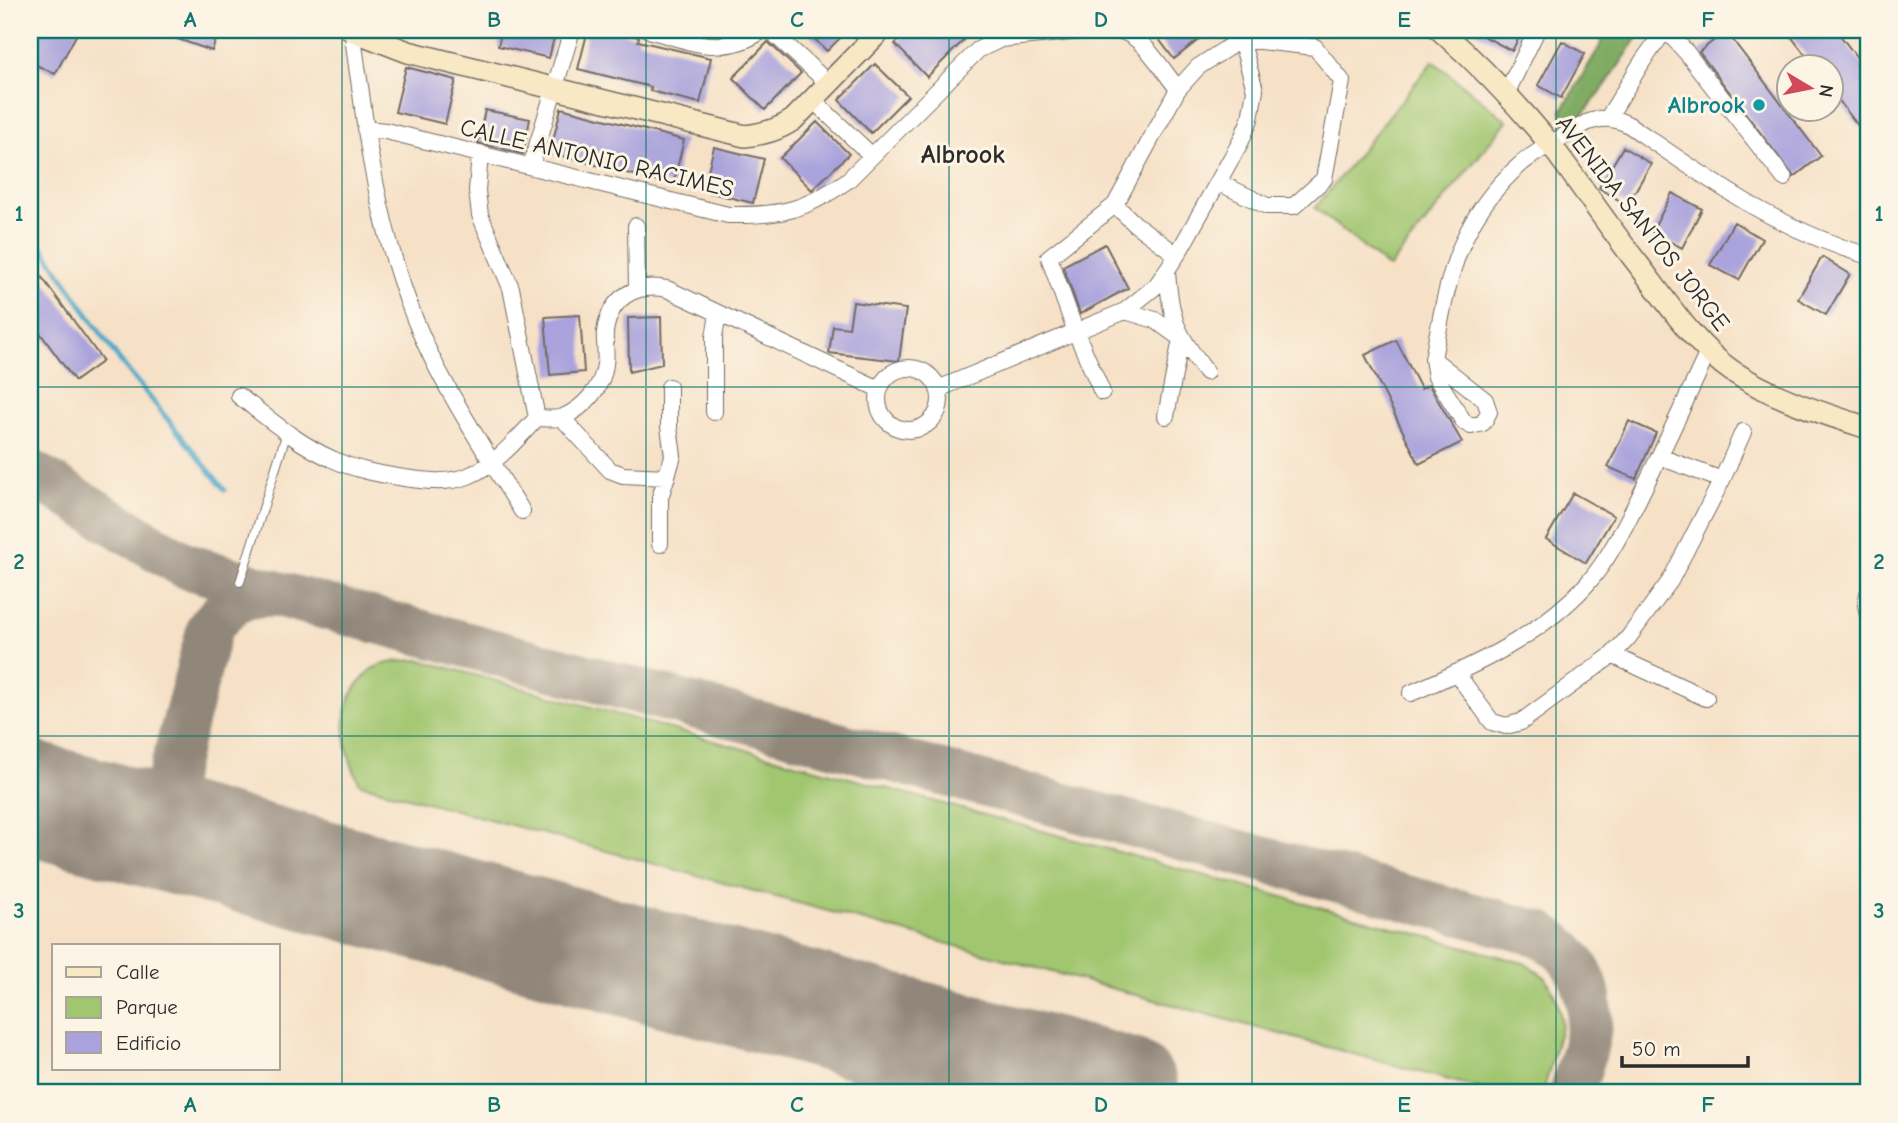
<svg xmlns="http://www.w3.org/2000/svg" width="1898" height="1123" viewBox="0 0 1898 1123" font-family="'Comic Neue',sans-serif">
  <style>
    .green { fill: #a1c670; stroke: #66784e; stroke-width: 2 }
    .forest { fill: #80ab62; stroke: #566b46; stroke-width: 2 }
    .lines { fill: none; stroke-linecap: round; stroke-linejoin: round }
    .stream { stroke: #4ba8c9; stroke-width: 5 }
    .taxiway { stroke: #908679; stroke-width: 46 }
    .runway { stroke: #908679; stroke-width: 114 }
    .building { fill: #a9a2dc }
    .service-casing { stroke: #726b62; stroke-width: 10 }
    .minor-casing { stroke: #726b62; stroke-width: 18 }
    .secondary-casing { stroke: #726b62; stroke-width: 24 }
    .service { stroke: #fff; stroke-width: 8 }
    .minor { stroke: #fff; stroke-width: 16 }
    .secondary { stroke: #f8e8c3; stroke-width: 21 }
    .grid { fill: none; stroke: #0f766e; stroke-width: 2; stroke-opacity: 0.55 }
    .culture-dot { fill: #0f9aa8; stroke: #fcf5e5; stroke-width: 2.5 }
    .labels { text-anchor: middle; stroke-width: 6; stroke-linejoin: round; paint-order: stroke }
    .culture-label { font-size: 24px; font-weight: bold; fill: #0d838f; stroke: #fcf5e5; text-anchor: end }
    .street-label { font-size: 24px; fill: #2b2b2b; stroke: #fcf5e5 }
    .neighbourhood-label { font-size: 26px; font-weight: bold; fill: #2b2b2b; stroke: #fcf5e5 }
    .neatline { fill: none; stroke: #0f766e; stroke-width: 2.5 }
    .grid-label { font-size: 23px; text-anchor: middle; font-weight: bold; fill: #0f766e }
  </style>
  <rect width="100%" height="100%" fill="#fcf5e5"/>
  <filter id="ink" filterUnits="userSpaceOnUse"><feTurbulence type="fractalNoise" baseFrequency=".0143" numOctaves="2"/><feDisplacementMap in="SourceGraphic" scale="14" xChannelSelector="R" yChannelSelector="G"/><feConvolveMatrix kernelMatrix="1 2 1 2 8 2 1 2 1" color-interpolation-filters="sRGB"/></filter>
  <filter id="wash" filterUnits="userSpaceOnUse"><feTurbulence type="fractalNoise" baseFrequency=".00686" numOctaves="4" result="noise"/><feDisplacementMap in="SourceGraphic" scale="28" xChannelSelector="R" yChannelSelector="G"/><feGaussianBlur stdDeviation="1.57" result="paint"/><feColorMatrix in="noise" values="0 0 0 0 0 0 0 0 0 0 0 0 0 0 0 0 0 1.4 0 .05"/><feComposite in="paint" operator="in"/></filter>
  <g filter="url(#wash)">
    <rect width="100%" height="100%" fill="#f6e1c7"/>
    <!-- green -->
    <path class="green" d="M1433,61L1507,121L1389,268L1315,208Z
      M420,660L1527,964L1546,978L1557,1001L1562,1023L1543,1093H1497L360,784C344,752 335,710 361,681C364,678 368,672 372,669C385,661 405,661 420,660Z"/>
    <!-- forest -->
    <path class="forest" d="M1604,30H1643L1605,86L1565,138L1562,110L1600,46Z"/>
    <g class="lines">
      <!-- stream -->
      <path class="stream" d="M30,229L117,357L225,490"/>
      <!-- taxiway -->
      <path class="taxiway" d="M30,472L184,565L278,594L1540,934C1549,940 1559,946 1566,954C1606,998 1586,1044 1572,1093
        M156,832L210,627C231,601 243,592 278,594"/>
      <!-- runway -->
      <path class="runway" d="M30,798L1122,1093"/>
    </g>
    <g id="blocks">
      <!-- building -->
      <path class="building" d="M30,30H79L55,74L30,62Z
        M158,30H219L212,51L158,32Z
        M502,30H556L549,58L498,46Z
        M588,30H610L639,37L638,41L711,58L700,103L650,91L651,87L578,69Z
        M805,30H848L827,51Z
        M910,30H953L964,40L927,77L895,44Z
        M1152,30H1211L1174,59Z
        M1472,30H1523L1512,51Z
        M1786,30H1836L1868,72V121L1859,127L1831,90V66H1814Z
        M1726,31L1821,156L1794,177L1699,52Z
        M1562,41L1585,54L1561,98L1538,85Z
        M768,42L801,73L765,110L733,78Z
        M875,64L908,96L871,133L839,100Z
        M406,67L456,80L445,124L395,112Z
        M561,108L684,140L673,185L550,153Z
        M485,110L530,119L523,154L478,143Z
        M817,122L849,154L812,190L780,158Z
        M714,147L764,159L753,203L703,191Z
        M1623,147L1651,164L1627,205L1599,188Z
        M1672,193L1702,209L1682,248L1652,232Z
        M1734,222L1762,239L1739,280L1710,265Z
        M1105,244L1128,288L1080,314L1063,266Z
        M1822,257L1850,274L1826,315L1798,299Z
        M30,261L103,361L75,381L30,319Z
        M853,302L906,309L899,361L829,353L833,326L849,328Z
        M580,315L584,372L550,375L545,317Z
        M661,317L662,364L629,372L628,318Z
        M1396,340L1421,389L1429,385L1462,442L1419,464L1365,355Z
        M1629,421L1656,433L1636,479L1608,467Z
        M1573,493L1614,516L1586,563L1546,539Z"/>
    </g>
  </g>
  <g filter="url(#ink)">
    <use href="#blocks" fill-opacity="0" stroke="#726b62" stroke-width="2"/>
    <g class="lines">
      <defs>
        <path id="service" d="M240,582L287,432"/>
        <path id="minor" d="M353,30C354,51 358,72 361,93C373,193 396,295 445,383C469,427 496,469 522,511
          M649,30C691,42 724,57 763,30
          M770,30L829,84
          M1118,30C1144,36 1162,70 1178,89
          M1666,30L1686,52L1784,178
          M1867,30L1868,31
          M1506,94L1537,30
          M813,100L872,156
          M1608,118L1642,62L1665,30
          M365,129L386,131L728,215C780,216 805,211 848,180L978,50L1001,39L1091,30
          M480,153L477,191L480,215L511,288L537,418
          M531,166L572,30
          M1115,205L1135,224L1177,255
          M636,226L637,288
          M1167,272C1171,322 1176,332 1206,372
          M1125,311L1155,320L1180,338
          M1433,359L1485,400L1489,412L1483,423L1471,426L1464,422L1436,377L1433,359C1448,279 1457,219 1522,163C1541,148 1565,136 1586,123C1602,117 1614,117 1629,125C1709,180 1773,227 1868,256
          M878 399a31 31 0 1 1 62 0a31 31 0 1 1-62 0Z
          M938,389L1125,311L1156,286L1177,255L1241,141L1250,119L1255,90L1241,39L1234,30
          M1102,392L1075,330L1049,257L1115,205L1178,89L1198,67L1241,39L1315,47L1342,81L1324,179L1294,206H1267L1218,182
          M239,396C268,418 298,444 332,459C355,470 380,474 404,478C425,481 448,484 468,476C496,465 517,439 537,418C544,418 557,420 563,417C584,408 603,387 605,364C607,353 604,342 605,332C610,297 635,283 667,289L879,389
          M714,412V337L718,314
          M1166,416L1181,339
          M562,418L610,470L623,475L667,477
          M1660,457L1722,480
          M660,544V498L673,456L669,427V387
          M1868,594L1866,605L1868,615
          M1612,655L1706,698
          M1457,674L1492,722L1506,726L1521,722L1612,655L1628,638L1670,581L1722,480L1743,432
          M1411,693C1474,666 1540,636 1587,584C1608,560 1623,530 1637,502C1662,452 1685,402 1708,352"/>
        <path id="secondary" d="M351,30L408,52L745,136C764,134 778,130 793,120L881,30
          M1440,30C1479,64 1517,104 1550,144C1580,183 1607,225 1638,264C1665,299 1695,346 1732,371C1773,398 1822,413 1868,428"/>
      </defs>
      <!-- service casing -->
      <use href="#service" class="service-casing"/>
      <!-- minor casing -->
      <use href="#minor" class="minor-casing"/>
      <!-- secondary casing -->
      <use href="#secondary" class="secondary-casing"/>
      <!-- service -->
      <use href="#service" class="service"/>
      <!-- minor -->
      <use href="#minor" class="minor"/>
      <!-- secondary -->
      <use href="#secondary" class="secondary"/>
    </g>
  </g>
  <!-- grid -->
  <path class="grid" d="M342,30V1093M646,30V1093M949,30V1093M1252,30V1093M1556,30V1093M30,387H1868M30,736H1868"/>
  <!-- markers -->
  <circle class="culture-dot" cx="1759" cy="105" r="7"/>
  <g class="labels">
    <!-- culture labels -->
    <g class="culture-label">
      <text x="1745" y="113">Albrook</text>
    </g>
    <!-- street labels -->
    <g class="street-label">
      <text transform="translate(597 158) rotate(13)" y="8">CALLE ANTONIO RACIMES</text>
      <text transform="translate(1643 223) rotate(52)" y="8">AVENIDA SANTOS JORGE</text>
    </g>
    <!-- neighbourhood labels -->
    <g class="neighbourhood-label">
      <text x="963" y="163">Albrook</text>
    </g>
  </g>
  <!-- margin -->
  <rect width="1898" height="1123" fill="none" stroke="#fcf5e5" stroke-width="77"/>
  <!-- legend -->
  <rect x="52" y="944" width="228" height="126" fill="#fcf5e5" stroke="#a8a49b" stroke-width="2"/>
  <rect x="66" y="967" width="35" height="10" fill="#f8e8c3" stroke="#a8a49b" stroke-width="2"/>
  <text x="116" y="979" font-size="21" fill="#2b2b2b">Calle</text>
  <rect x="66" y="997" width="35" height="21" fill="#a1c670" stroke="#a8a49b" stroke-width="2"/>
  <text x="116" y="1014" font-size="21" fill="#2b2b2b">Parque</text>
  <rect x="66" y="1032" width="35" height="21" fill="#a9a2dc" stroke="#a8a49b" stroke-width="2"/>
  <text x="116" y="1050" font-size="21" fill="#2b2b2b">Edificio</text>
  <!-- north arrow -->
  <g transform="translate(1810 88) rotate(100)"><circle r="33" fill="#fcf5e5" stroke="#a8a49b" stroke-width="2"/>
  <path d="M0-5L12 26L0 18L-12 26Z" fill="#d1495b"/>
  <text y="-10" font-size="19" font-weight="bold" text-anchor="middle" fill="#2b2b2b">N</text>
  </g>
  <!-- scale -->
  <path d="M1622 1056v10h126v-10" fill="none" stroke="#2b2b2b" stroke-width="3.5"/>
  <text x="1632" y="1056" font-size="21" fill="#2b2b2b" stroke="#fcf5e5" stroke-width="5" paint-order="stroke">50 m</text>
  <rect x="38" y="38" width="1822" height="1046" class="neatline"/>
  <g class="grid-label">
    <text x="190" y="27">A</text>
    <text x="494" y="27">B</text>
    <text x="797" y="27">C</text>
    <text x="1101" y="27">D</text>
    <text x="1404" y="27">E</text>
    <text x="1708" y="27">F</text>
    <text x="19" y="221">1</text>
    <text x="1879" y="221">1</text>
    <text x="19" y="569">2</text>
    <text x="1879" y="569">2</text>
    <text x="19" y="918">3</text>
    <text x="1879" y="918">3</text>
    <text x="190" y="1112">A</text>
    <text x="494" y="1112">B</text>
    <text x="797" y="1112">C</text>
    <text x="1101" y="1112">D</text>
    <text x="1404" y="1112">E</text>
    <text x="1708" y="1112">F</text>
  </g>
</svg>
